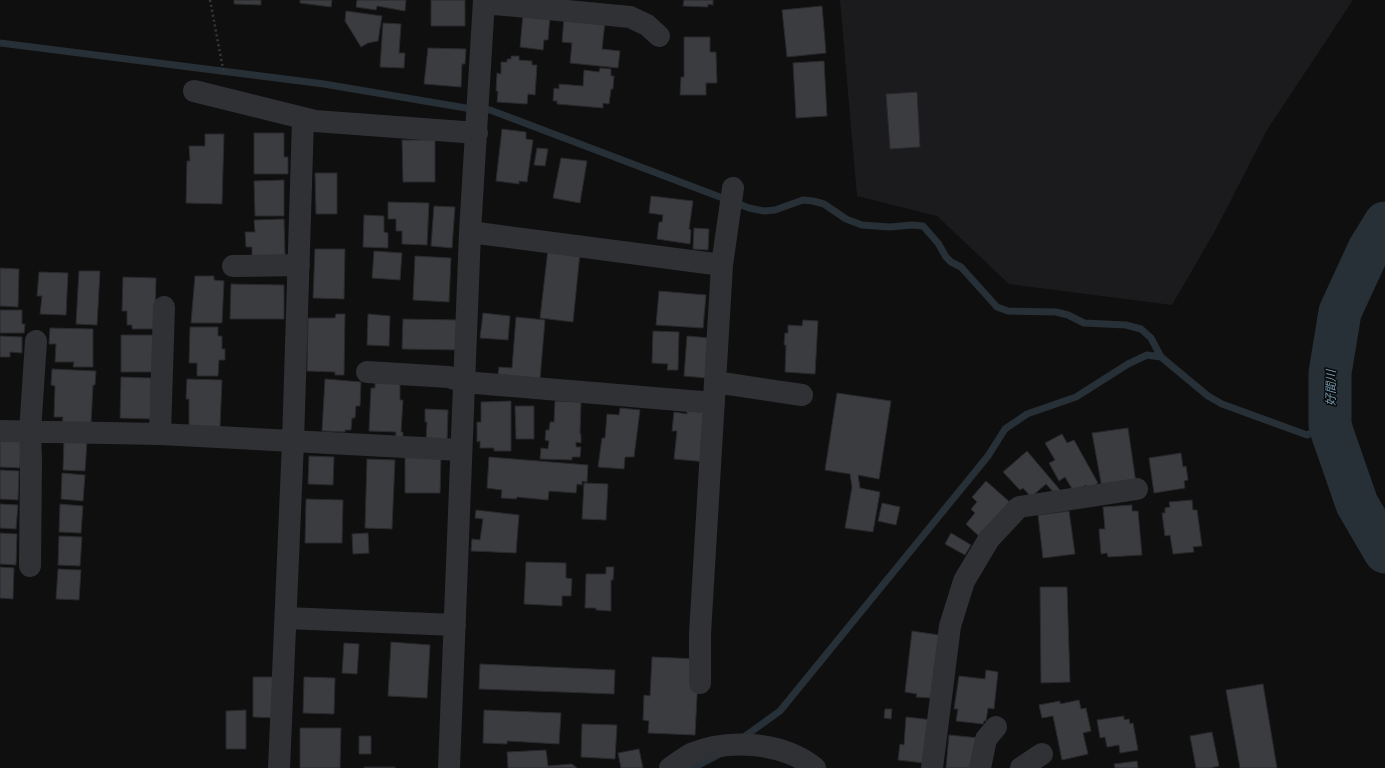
<svg xmlns="http://www.w3.org/2000/svg" width="1385" height="768" viewBox="0 0 1385 768" font-family="Commissioner,'Noto Sans JP',sans-serif">
  <style>
    .built { fill: #1b1b1d }
    .lines { fill: none; stroke-linecap: round; stroke-linejoin: round }
    .stream { stroke: #273036; stroke-width: 7 }
    .river { stroke: #273036; stroke-width: 43 }
    .building { fill: #3b3c40; stroke: #29292c }
    .path { stroke: #36383d; stroke-width: 2.5; stroke-dasharray: 2 3; stroke-linecap: butt }
    .minor { stroke: #303135; stroke-width: 22 }
    .labels { text-anchor: middle; stroke-width: 3; stroke-linejoin: round; paint-order: stroke }
    .water-label { font-size: 12px; font-style: italic; fill: #7298b1; stroke: #0a0a0b }
  </style>
  <rect width="100%" height="100%" fill="#0f0f10"/>
  <!-- built -->
  <path class="built" d="M840,0H1353L1267,130L1216,229L1172,305L1009,284L937,216L857,196Z"/>
  <g class="lines">
    <!-- stream -->
    <path class="stream" d="M0,43L324,84L466,108L490,110L749,208L764,211L775,210L803,200L813,201L824,204L846,219L862,225L890,227L912,225L923,226L938,243L946,257L951,262L961,267L997,307L1008,311L1056,312L1068,315L1084,323L1126,325L1141,329L1151,338L1161,357
      M741,739L780,711L988,456L1005,429L1027,414L1076,397L1128,364L1147,355L1161,357L1208,396L1222,404L1307,435L1330,424
      M693,768L718,755"/>
    <!-- river -->
    <path class="river" d="M1385,223L1369,249L1340,312L1330,373V424L1332,432L1357,504L1385,552"/>
  </g>
  <!-- building -->
  <path class="building" d="M234,0H261V5L234,4Z
    M300,0H332L331,7L300,3Z
    M357,0H406L405,11L377,6L376,10L356,7Z
    M431,0H465V26H431Z
    M684,0H713V5L708,4V7L683,6Z
    M822,6L826,53L787,57L782,10Z
    M346,11L382,16L378,41L368,43L361,47L345,21Z
    M523,14L550,16L548,40H544L543,50L520,47Z
    M564,17L605,22L602,49L620,51L618,68L570,63L572,43L562,42Z
    M383,23L401,24L399,53H405L404,68L380,67Z
    M684,37H710V52H716L717,83H706V95H680L681,77H684Z
    M428,48L466,49L465,64H462L461,87L424,84Z
    M511,56H519V60L532,61V65H537L535,95L528,94L527,104L497,102L498,91H496L497,73L501,74V62H507V59H511Z
    M824,61L827,116L796,118L793,63Z
    M600,68L611,69V76H614L613,89H611L609,104L603,103V108L557,104V101H553L554,88L559,89V84L583,86L584,70L599,72Z
    M917,92L920,147L890,149L886,94Z
    M502,129L526,132V139L533,140L527,182L519,181V184L496,181Z
    M254,133H284V157H288V174H254Z
    M205,134H224L222,204L186,203L187,161H190L189,146H205Z
    M402,140H435V182H403Z
    M537,148L548,149L545,166L534,165Z
    M561,158L587,161L580,203L553,198Z
    M315,173H337V214H316Z
    M284,180V216H255L254,181Z
    M651,196L693,201L689,229L691,230L690,244L657,239L659,222H662L663,215L649,213Z
    M388,202L429,203L427,245L402,244V231H396V219H388Z
    M434,206L455,207L452,248L431,246Z
    M364,215L384,216V232L388,233V248L363,247Z
    M284,219L285,255L252,256V247H246L245,232H255L254,220Z
    M694,228L709,229L708,250L693,249Z
    M315,249H345L344,299L313,298Z
    M548,249L580,253L573,322L540,318Z
    M374,251L402,253L400,280L372,278Z
    M415,256L451,258L449,302L413,300Z
    M0,268L19,269L18,307L0,306Z
    M79,271H100L97,325L76,324Z
    M39,272L68,273L66,315L40,314L42,296H37Z
    M195,276H214V280L224,281L222,323H191Z
    M123,277L156,278L155,329H132V325H127V311H122Z
    M231,284L284,285V319H230Z
    M659,291L706,295L703,328L656,325Z
    M0,310H22V324H25L24,333H0Z
    M483,313L510,316L508,340L480,338Z
    M336,314H345L344,375H335V372L307,371L308,318H335Z
    M368,314L390,316L389,346L367,345Z
    M516,317L545,320L540,379L498,376L499,367L512,368Z
    M403,319L459,320V350L402,349Z
    M803,320L818,321L815,374L785,372L786,345H784L785,333H788V325L802,326Z
    M190,327H218V336H222V349H225V360H219L218,376H197V363H189Z
    M50,328L93,329V367H73L74,362H55L56,344H49Z
    M653,331L679,332L678,370H667L668,364L652,363Z
    M121,335H153V372H121Z
    M0,336L22,337V353L10,352V357H0Z
    M687,336L710,338L706,378L684,376Z
    M52,369L96,371L95,385H93L91,425L62,424L63,417H54L55,386L51,385Z
    M121,377L151,378V419L120,418Z
    M187,379L222,380L220,427L189,426V399H186Z
    M325,379L361,382L360,406H356L355,418H352L351,430H345V432L322,431Z
    M375,380L400,381V400H403L401,432H403V442H395L396,432L369,431L371,388H375Z
    M837,393L891,401L879,479L858,475L860,488L880,492L873,532L845,528L852,487L850,474L825,470Z
    M511,401V451H494V448H480V441L477,442V422H481V402Z
    M555,401L581,402L580,434H581V443L576,442V447H581L580,457H572V460L540,459L541,448L548,449L549,441L545,440L546,430H549L550,422H554Z
    M515,406H534V439H516Z
    M620,408L640,410L634,457H625L624,469L598,467L602,438H605L607,414L619,415Z
    M425,409L448,410L447,443L426,442L427,422H425Z
    M687,410L708,412L706,462L674,459L677,431H672L674,412L687,414Z
    M1128,428L1136,483L1102,488L1092,433Z
    M1062,434L1067,443L1074,440L1098,483L1088,489L1086,485L1074,492L1065,477L1059,481L1049,463L1055,460L1045,443Z
    M0,438L21,440L20,468L0,467Z
    M64,440L87,441L85,471L63,470Z
    M1027,451L1060,490L1055,494L1046,484L1031,497L1023,488L1020,490L1003,472Z
    M1181,453L1183,467L1186,466L1188,480L1184,481L1185,488L1154,493L1149,458Z
    M309,456L334,457L333,485L308,484Z
    M405,456L441,457L440,493H405Z
    M489,457L588,465L587,482L582,481V485L577,484L576,493L549,491L548,500L517,497L516,499L501,498L502,490L487,488Z
    M367,459L395,460L392,529L365,528Z
    M0,470L19,471L18,500L0,499Z
    M62,473L85,475L83,501L61,499Z
    M986,481L1013,505L982,539L966,524L975,513L971,509L977,502L972,497Z
    M584,483L608,484L606,520L582,519Z
    M306,499L343,500L342,543H305Z
    M1192,500L1193,510H1197L1202,546L1193,547L1194,552L1173,554L1170,535L1165,536L1162,513H1165V508L1170,507L1169,502Z
    M882,503L900,507L896,525L878,521Z
    M0,504L18,505L16,529L0,528Z
    M60,504L83,506L81,533L59,532Z
    M1132,505V511H1138L1142,555L1108,557L1107,553L1101,554L1099,529H1105L1103,507Z
    M476,510L519,515L516,553L471,551L472,539L480,540L483,519L475,518Z
    M1069,511L1075,554L1043,558L1038,515Z
    M0,533L17,534L16,565L0,564Z
    M368,533L369,553L353,554L352,534Z
    M951,533L971,545L965,555L945,544Z
    M59,536L82,537L80,566L58,565Z
    M526,562L566,563V578L572,579L571,596H562V606L524,604Z
    M0,567L14,568L13,599L0,598Z
    M606,567H614L613,580H611V611L596,610V608H585L586,574H606Z
    M58,569L81,570L79,600L56,599Z
    M1040,587H1067L1070,682L1041,683Z
    M912,631L939,635L932,698L916,697L917,694L905,692Z
    M391,642L430,645L427,698L388,696Z
    M344,643L359,644L357,674L342,673Z
    M652,657L699,659L695,735L648,733L649,721L643,720L644,695L650,696Z
    M480,664L615,670L614,694L479,689Z
    M986,670L998,672L994,709L988,708L986,721H984L983,724L956,721L958,709H954L959,676L985,679Z
    M253,677H279V718L253,717Z
    M304,677L335,678L334,714L303,713Z
    M1263,684L1277,768H1240L1226,690Z
    M1079,700L1081,709L1086,708L1091,731L1083,733L1088,754L1062,760L1053,716L1042,718L1039,705L1060,701V704Z
    M885,709H892L891,719L884,718Z
    M246,710V749H226V711Z
    M484,710L561,713L559,744L507,741V744L483,743Z
    M1124,716V720L1129,719L1130,724L1133,723L1138,750L1120,753L1119,745L1107,747L1105,737L1100,738L1097,720Z
    M906,717L933,720L932,764L898,760L900,744L904,745Z
    M582,724L617,725L615,759L581,757Z
    M300,728H341L340,768H300Z
    M1212,732L1219,766L1210,768H1196L1190,736Z
    M949,735L979,738L977,768H946Z
    M359,736H371V754H359Z
    M639,749L643,768H621L618,753Z
    M546,750L548,766L572,764L577,768H508L507,752Z
    M1137,761L1138,768H1115L1114,764Z
    M364,767H395V768H364Z"/>
  <g class="lines">
    <!-- path -->
    <path class="path" d="M210,0L224,74"/>
    <!-- minor -->
    <path class="minor" d="M484,3L630,17L647,25L659,36
      M194,91L315,121L477,133
      M470,232L722,265
      M233,266L299,265
      M367,372L449,377L464,382L714,403
      M715,382L802,395
      M0,431L160,434L461,450
      M160,434L164,307
      M30,566L31,461L30,432L36,341
      M286,618L455,625
      M700,683V634L722,265L733,188
      M279,768L293,442L303,120
      M449,768L470,232L484,0
      M670,768C677,764 683,758 691,754C729,738 783,742 815,768
      M932,768L950,626L964,581L989,539L1019,507L1137,489
      M980,768L986,739L996,727
      M1021,768L1042,754"/>
  </g>
  <g class="labels">
    <!-- water labels -->
    <g class="water-label">
      <text transform="translate(1331 388) rotate(-89)" y="4">好間川</text>
    </g>
  </g>
</svg>
